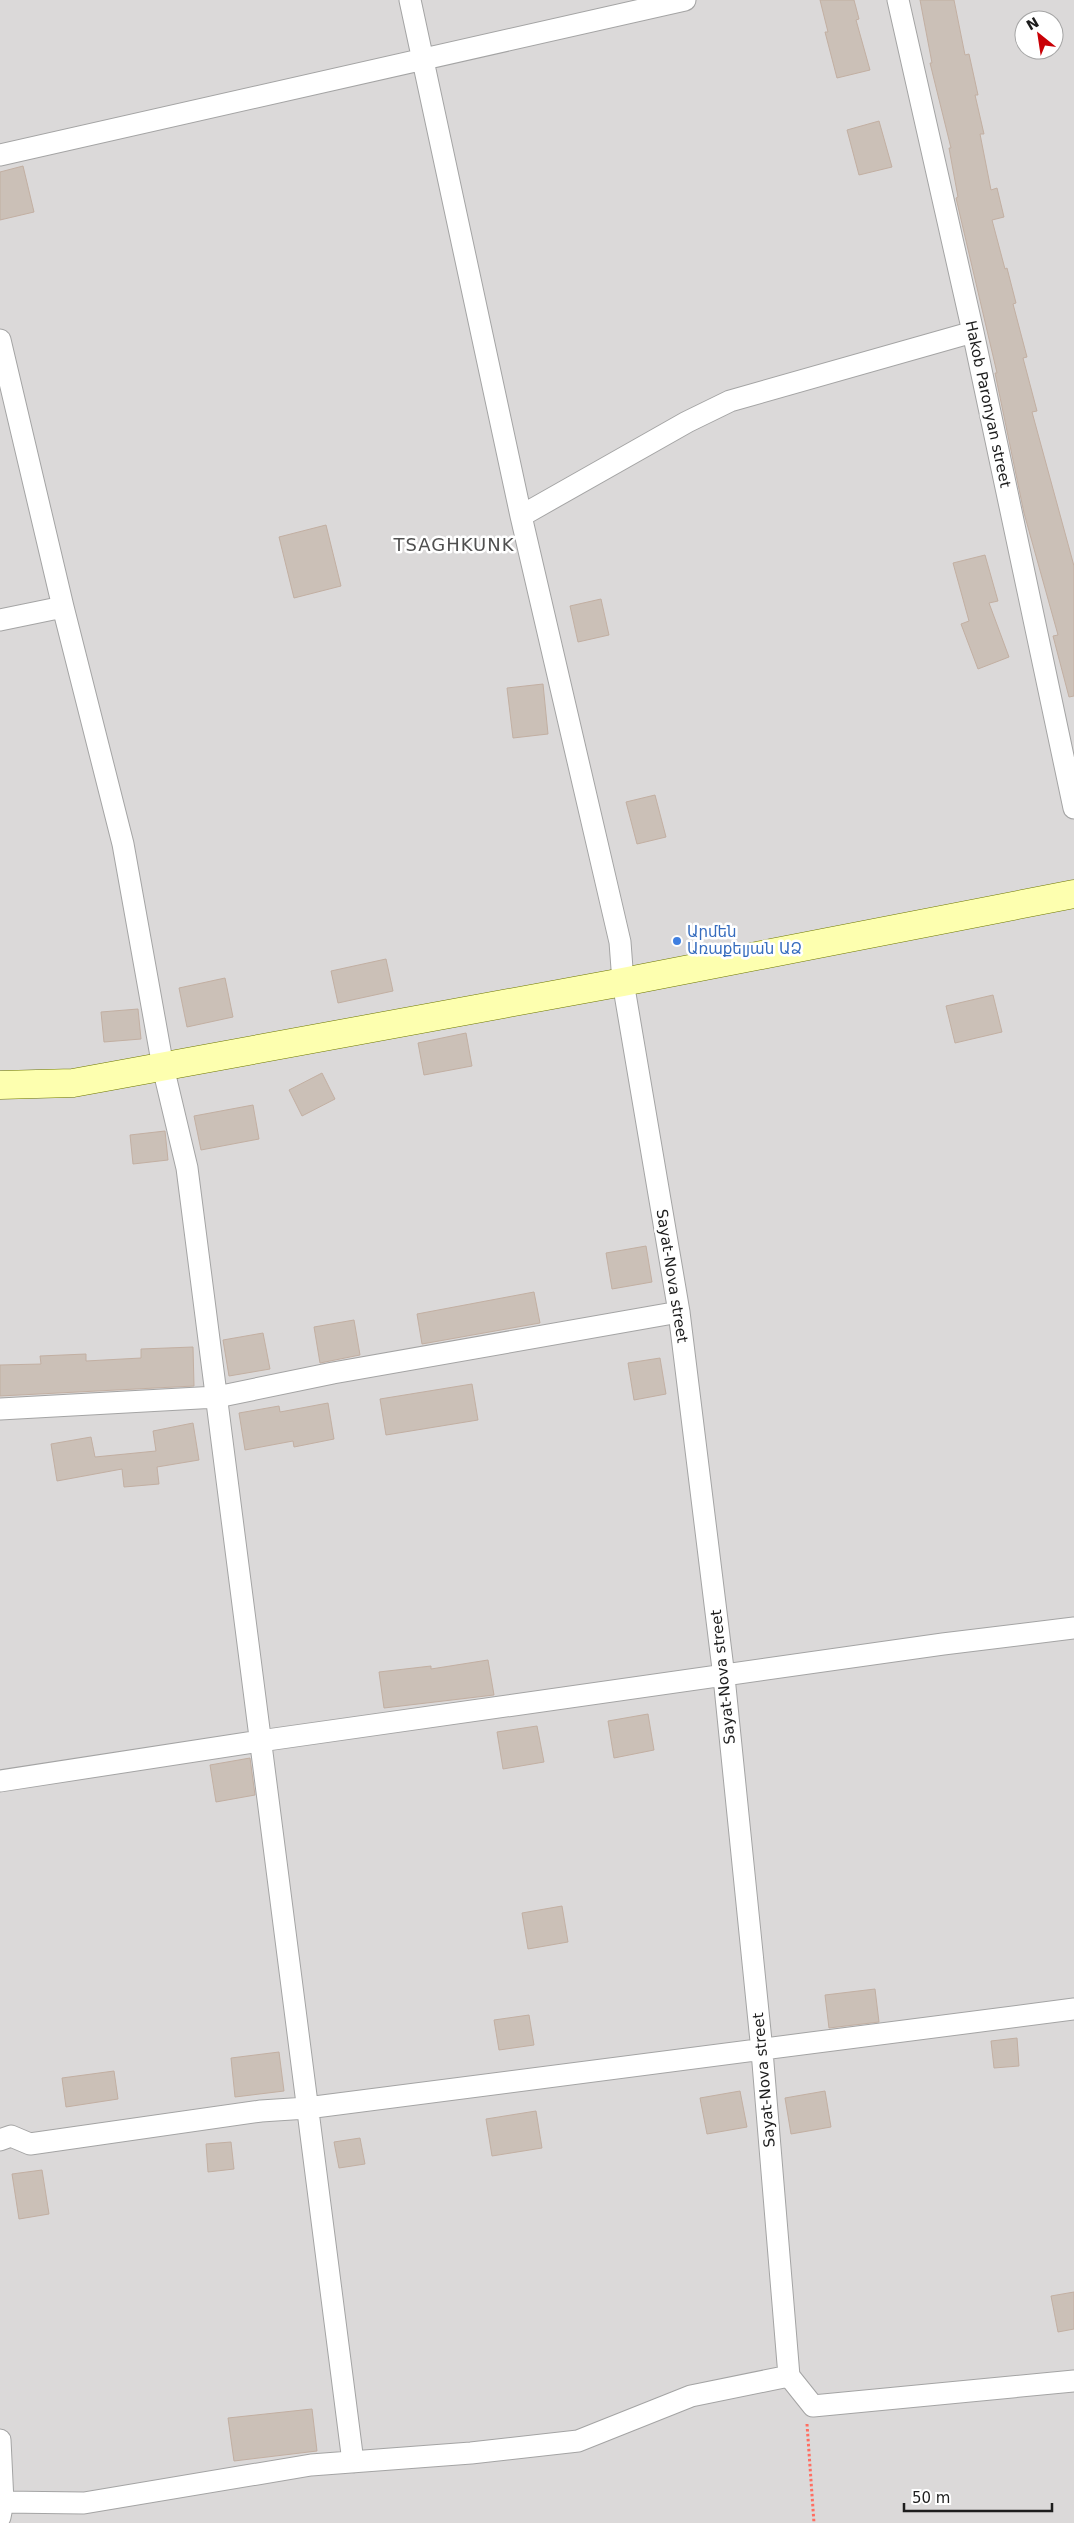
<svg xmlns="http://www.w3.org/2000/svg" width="1074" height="2523" viewBox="0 0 1074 2523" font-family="'DejaVu Sans','Noto Sans Armenian',sans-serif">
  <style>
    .residential { fill: #dbd9d9; fill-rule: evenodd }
    .building { fill: #cbc0b7; stroke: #c2afa2 }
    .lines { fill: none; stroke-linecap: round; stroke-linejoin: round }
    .street-casing { stroke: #a4a4a4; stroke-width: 23 }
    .secondary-casing { stroke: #6e7700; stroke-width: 29 }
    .path { stroke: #ff6e62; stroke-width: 3; stroke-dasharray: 2.5 2.5; stroke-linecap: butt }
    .street { stroke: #fff; stroke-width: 21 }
    .secondary { stroke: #fdffaf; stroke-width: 28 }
    .shop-dot { fill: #3f7fe0; stroke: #fff; stroke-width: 2 }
    .labels { text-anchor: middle; stroke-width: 5; stroke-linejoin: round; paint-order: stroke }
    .street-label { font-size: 15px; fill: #1d1d1d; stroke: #fff }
    .shop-label { font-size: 15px; fill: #366cbe; stroke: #fff; text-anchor: start }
    .quarter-label { font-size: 18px; letter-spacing: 1px; fill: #505050; stroke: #fff }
  </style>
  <rect width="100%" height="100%" fill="#efeae1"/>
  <!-- residential -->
  <path class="residential" d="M0,0H1074V2523H0ZM1024,20H1054V50H1024Z"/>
  <!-- building -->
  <path class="building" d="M820,0H854L859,19L856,20L870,70L837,78L825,32H828Z
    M920,0H954L965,55L969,54L978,95H975L984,134H980L991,190L997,188L1004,217L992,220L1005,269L1007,268L1016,303L1013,304L1027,357L1023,358L1037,411L1032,412L1074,566V696L1069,697L1053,636L1058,635L1024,513L995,373H997L956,198L958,197L949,148H951L930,63H932Z
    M879,121L892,167L859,175L847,130Z
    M23,166L34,212L0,220V172Z
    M326,525L341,586L294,598L279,537Z
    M985,555L998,601L989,603L1009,657L978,669L961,624L969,621L953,563Z
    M601,599L609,635L578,642L570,606Z
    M543,684L548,734L513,738L507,688Z
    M655,795L666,837L637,844L626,802Z
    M386,959L393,991L338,1003L331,971Z
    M225,978L233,1017L187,1027L179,988Z
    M993,995L1002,1032L955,1043L946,1006Z
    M138,1009L141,1039L104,1042L101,1012Z
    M466,1033L472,1066L424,1075L418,1043Z
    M322,1073L335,1099L302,1116L289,1090Z
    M253,1105L259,1139L201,1150L194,1116Z
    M165,1131L168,1160L133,1164L130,1135Z
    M646,1246L652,1282L612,1289L606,1253Z
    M534,1292L540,1323L422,1344L417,1314Z
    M354,1320L360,1355L320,1363L314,1327Z
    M263,1333L270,1369L229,1376L223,1340Z
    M193,1347L194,1386L0,1396V1365L41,1364L40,1356L86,1354V1361L141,1358V1349Z
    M660,1358L666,1394L634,1400L628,1363Z
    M472,1384L478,1420L386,1435L380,1399Z
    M328,1403L334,1439L294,1447L293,1441L245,1450L239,1413L279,1406L280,1412Z
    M193,1423L199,1460L157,1467L159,1484L124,1487L122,1469L57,1481L51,1444L91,1437L95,1457L156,1451L153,1431Z
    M488,1660L494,1695L384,1708L379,1672L431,1666V1669Z
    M648,1714L654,1750L614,1758L608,1721Z
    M537,1726L544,1762L503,1769L497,1732Z
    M250,1758L255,1795L216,1802L210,1765Z
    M562,1906L568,1942L528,1949L522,1913Z
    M875,1989L879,2022L829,2028L825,1995Z
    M529,2015L534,2045L499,2050L494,2020Z
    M1017,2038L1019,2066L994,2068L991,2041Z
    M279,2052L284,2091L235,2097L231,2058Z
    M114,2071L118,2099L66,2107L62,2078Z
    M740,2091L747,2127L707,2134L700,2098Z
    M825,2091L831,2127L791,2134L785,2098Z
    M536,2111L542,2148L492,2156L486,2119Z
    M360,2138L365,2164L339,2168L334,2142Z
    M231,2142L234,2169L208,2172L206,2144Z
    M42,2170L49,2214L19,2219L12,2174Z
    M1074,2292V2329L1058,2332L1051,2296Z
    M312,2409L317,2451L234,2461L228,2418Z"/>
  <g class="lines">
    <defs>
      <path id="street" d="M410,0L521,516L620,942L623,982L679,1312L724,1677L762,2051L789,2376
        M898,0L973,332L1074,808
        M0,155L685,0
        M0,340L63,607L123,844L163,1067L187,1168L353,2462
        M521,516L687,422L730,401L973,332
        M0,620L63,607
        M0,1409L217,1397L333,1373L679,1312
        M0,1781L260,1741L943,1644L1074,1628
        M0,2140L11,2136L30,2144L261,2111L307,2108L1074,2009
        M789,2376L813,2406L1074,2381
        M0,2440L3,2502L0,2517
        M3,2502L84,2503L311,2465L471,2453L578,2441L691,2396L789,2376"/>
      <path id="secondary" d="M0,1085L73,1083L623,982L1074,894"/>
    </defs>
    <!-- street casing -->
    <use href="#street" class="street-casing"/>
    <!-- secondary casing -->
    <use href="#secondary" class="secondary-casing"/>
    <!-- path -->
    <path class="path" d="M807,2424L814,2523"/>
    <!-- street -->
    <use href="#street" class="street"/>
    <!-- secondary -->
    <use href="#secondary" class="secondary"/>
  </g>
  <!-- markers -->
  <circle class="shop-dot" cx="677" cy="941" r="5"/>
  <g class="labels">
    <!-- street labels -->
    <g class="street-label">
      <text transform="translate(988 404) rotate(78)" y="5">Hakob Paronyan street</text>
      <text transform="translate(672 1276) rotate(81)" y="5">Sayat-Nova street</text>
      <text transform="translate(723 1677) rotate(-96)" y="5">Sayat-Nova street</text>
      <text transform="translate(764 2080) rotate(-95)" y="5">Sayat-Nova street</text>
    </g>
    <!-- shop labels -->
    <g class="shop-label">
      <text x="687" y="937">Արմեն<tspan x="687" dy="17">Առաքելյան ԱՁ</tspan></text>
    </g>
    <!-- quarter labels -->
    <g class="quarter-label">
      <text x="454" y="551">TSAGHKUNK</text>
    </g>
  </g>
  <!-- north arrow -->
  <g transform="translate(1039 35) rotate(330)"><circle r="24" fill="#ffffff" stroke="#a5a5a5"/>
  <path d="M0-4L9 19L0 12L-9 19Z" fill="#c90006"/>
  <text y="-8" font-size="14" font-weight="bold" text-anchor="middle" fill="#1d1d1d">N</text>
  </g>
  <!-- scale -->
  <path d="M904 2503v8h148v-8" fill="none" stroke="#1d1d1d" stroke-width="2.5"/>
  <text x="912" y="2503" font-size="15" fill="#1d1d1d" stroke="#ffffff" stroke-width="4" paint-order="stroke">50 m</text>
</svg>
